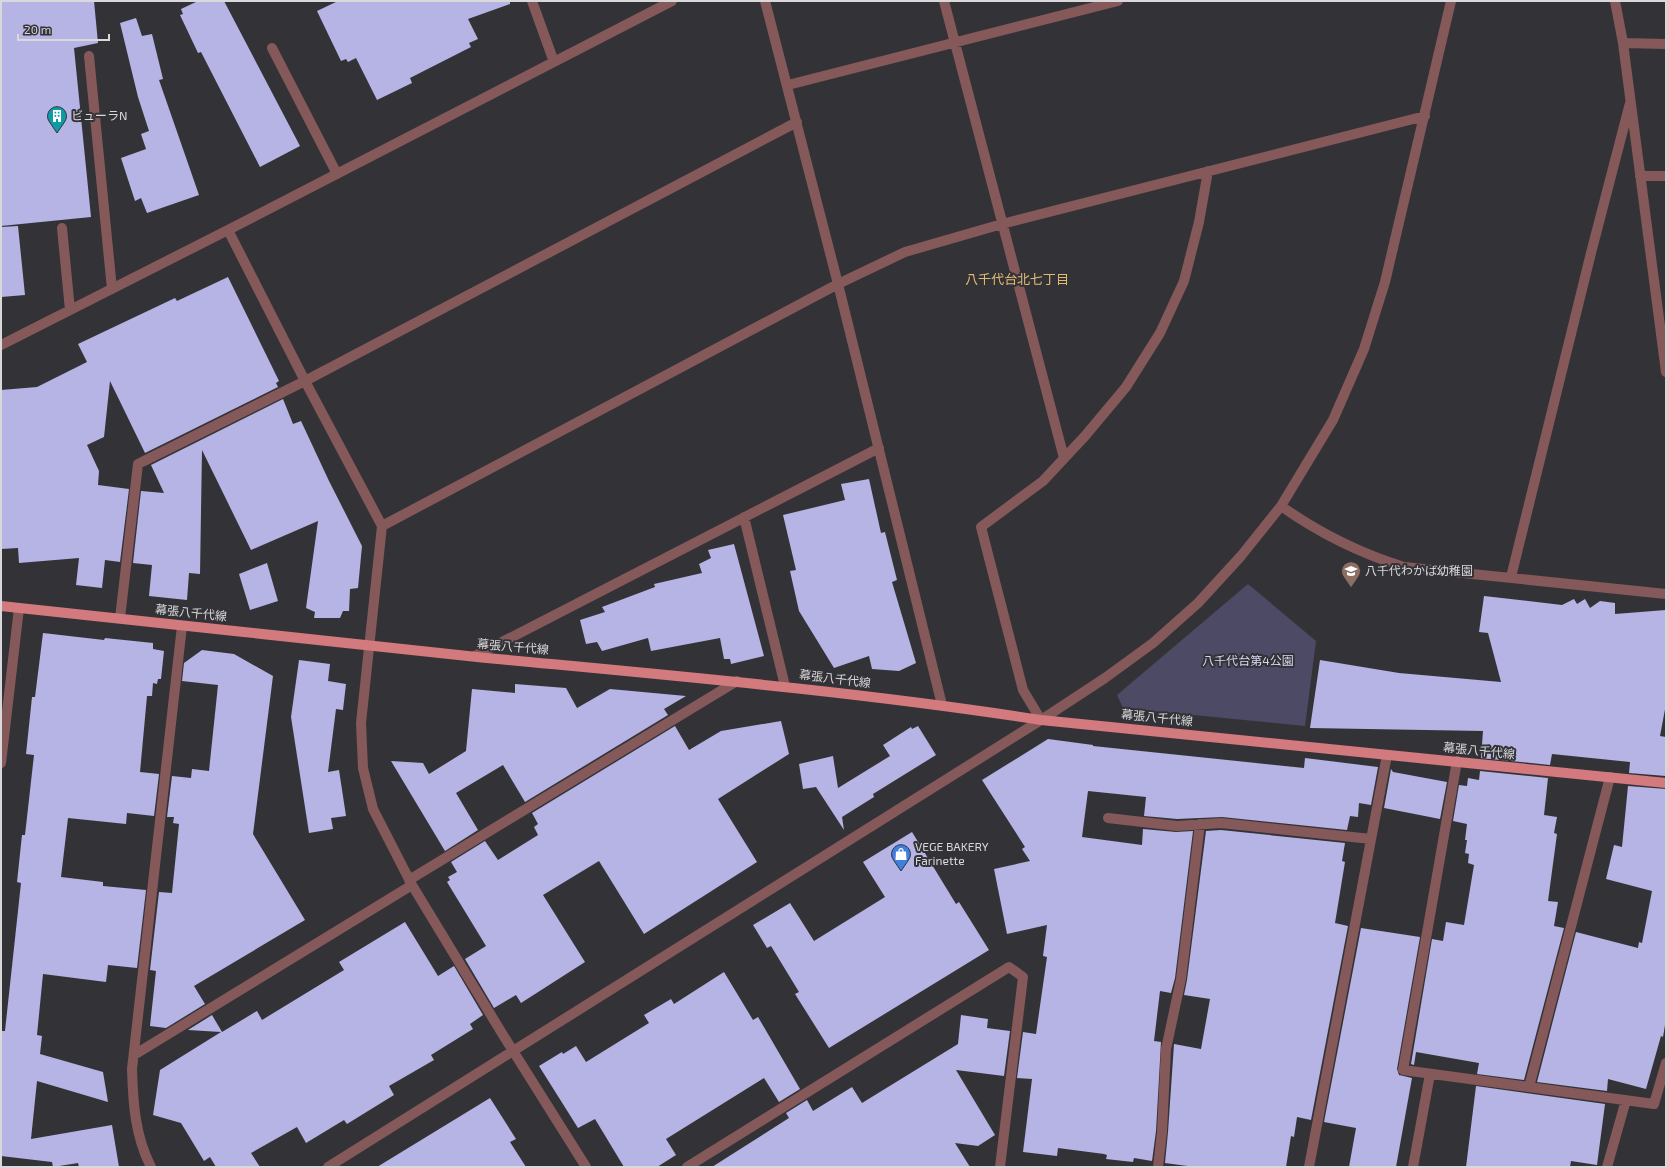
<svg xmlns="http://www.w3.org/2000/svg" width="1667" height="1168" viewBox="0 0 1667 1168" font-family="'Exo 2','Noto Sans JP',sans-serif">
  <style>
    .green { fill: #4c4a65 }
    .building { fill: #b6b3e5 }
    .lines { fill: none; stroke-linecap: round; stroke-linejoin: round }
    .minor { stroke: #85595a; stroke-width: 10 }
    .major { stroke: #d37a7e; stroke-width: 10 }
    .labels { text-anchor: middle; stroke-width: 4; stroke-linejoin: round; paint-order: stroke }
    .poi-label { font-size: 12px; fill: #d9d9dc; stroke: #333337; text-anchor: start }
    .street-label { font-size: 12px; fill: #d9d9dc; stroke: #333337 }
    .park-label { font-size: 12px; fill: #d8d7f4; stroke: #333337 }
    .neighbourhood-label { font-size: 13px; fill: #e2ba74; stroke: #333337 }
  </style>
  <rect width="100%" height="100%" fill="#333337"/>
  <!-- green -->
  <path class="green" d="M1248,584L1316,641L1305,726L1123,708L1117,695Z"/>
  <!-- building -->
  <path class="building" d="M1,1H94L98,43L74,48L91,217L1,226Z
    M198,1H224L300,146L260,167L201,52L198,53L180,15L183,14L181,9Z
    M338,1H510V4L468,19L478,39L469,43L471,47L410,78L412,83L377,100L356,58L348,62L346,59L341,61L317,11Z
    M136,18L142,36L152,34L163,79L159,80L199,195L147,213L141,198L135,201L121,158L146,149L141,134L149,131L138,97L120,23Z
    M18,226L25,295L1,297V227Z
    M228,277L279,381L276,383L278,387L145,453L110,381L104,437L87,445L99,471L98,485L129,489L120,562L105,560L102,588L76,585L79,558L19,563L18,548L1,549V390L37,387L87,362L78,344L175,298L177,301Z
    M283,399L293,424L301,421L329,481L362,546L358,588L350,589L349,611H343L340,618H314L315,612L306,608L318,521L251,550L202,450L200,574L189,573L187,600L149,596L152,565L133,563L141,491L164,493L151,465Z
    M869,479L881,533L885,532L897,580L892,582L916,663L899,671L872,669L869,656L834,668L799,611L790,571L796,570L783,515L845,500L841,484Z
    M734,544L764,656L731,664L730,659H724L720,638L651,651L648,638L602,651L597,642L586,644L580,620L605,612L602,607L655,587L654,584L702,573L699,564L711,558L708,550Z
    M267,563L278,601L250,610L239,574Z
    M1484,596L1562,605L1574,599L1577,604L1585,599L1590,608L1600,601L1615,603V614L1666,610V704L1660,736L1666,737V776L1629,773L1630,762L1552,754L1550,765L1481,758L1483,731L1310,728L1320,660L1399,673L1501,682L1488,633L1479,632Z
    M43,633L104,640L105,638L153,643V649L164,651L161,679H158L157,684L153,683L152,696H147L140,772L159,774L154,816L127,813L126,824L68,818L61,877L103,882V886L146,890L137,968L108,965L106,982L43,974L37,1035L42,1036L40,1054L103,1072L108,1102L37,1081L31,1139L112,1125L119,1167H79L78,1163L53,1167L52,1162L1,1156V1031H5L21,883L17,882L22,835H25L34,755L26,754L32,697H35Z
    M202,650L234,654L273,676L253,834L305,920L194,986L205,1004L166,1028L150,1026L156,971L150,970L159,892L172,893L179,824L173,823L174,817H167L172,776L191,778L192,769L209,771L218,685L182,681L184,663Z
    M299,660L330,664L328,681L346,684L343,710L336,709L328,772L339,770L346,816L331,818L333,829L309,833L291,717Z
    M515,684L566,688L577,708L610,689L686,696L664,709L668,715L525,802L503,765L456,793L478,830L445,851L391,761L423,763L429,774L466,751L472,689L515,693Z
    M781,721L789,754L718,799L757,862L644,934L599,861L543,895L585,962L521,1003L516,995L494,1008L465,959L486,946L447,882L450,880L448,877L457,872L451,862L485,841L498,860L538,835L534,827L538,824L532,813L675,726L689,750L721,731Z
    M918,726L936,755L873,794L874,797L842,817L844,830L816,787L803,789L799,764L833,756L838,788L890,756L883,745L911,727L912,729Z
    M1048,739L1093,745V746L1304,768L1305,758L1378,767L1371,805L1359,803L1358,817L1350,816L1347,830L1222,817L1177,819L1144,816L1146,797L1088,791L1082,837L1142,845L1143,829L1176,832L1193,831L1175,978L1171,993L1160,991L1154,1041L1161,1042L1156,1131L1152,1161L1134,1158L1133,1162L1106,1159L1107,1155L1104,1154L1058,1148L1057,1156L1023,1152L1032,1079L1017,1078L1023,1032L1036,1034L1047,957L1043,956L1047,925L1007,934L994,869L1030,861L1022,849L1025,847L982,780Z
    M1391,769L1393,772L1447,782L1440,819L1384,808Z
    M1480,771L1548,778L1544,815L1557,817L1554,833L1557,834L1548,901L1558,902L1554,926L1564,928L1524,1080L1477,1074L1479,1063L1416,1052L1414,1065L1411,1064L1432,939L1443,941L1446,922L1464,925L1474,865L1468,863L1469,854L1465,853L1467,840H1465L1467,824L1453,821L1459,785L1467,786L1468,778L1479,780Z
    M1628,786L1666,789V1019L1663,1037L1661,1036L1646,1089L1608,1079L1607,1091L1537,1082L1576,932L1638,948L1639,942L1642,943L1652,891L1606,879L1614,845L1622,847Z
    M1221,830L1345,843L1342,861L1345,862L1335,923L1348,926L1311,1120L1297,1117L1294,1137L1291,1136L1286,1167H1195L1165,1163L1168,1132L1174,1044L1201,1049L1210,999L1184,995L1187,980L1206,831Z
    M912,832L956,904L959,902L989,950L829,1048L795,994L799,992L771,946L767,948L753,925L790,903L814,941L885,897L863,862Z
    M405,922L438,976L454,966L483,1015L470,1024L473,1029L431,1055L434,1060L389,1086L394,1095L347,1124L344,1120L306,1143L297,1127L251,1153L260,1167H216L210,1157L204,1161L181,1123L153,1115L160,1070L221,1032L188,1030L212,1015L222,1032L257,1011L262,1020L344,970L339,962Z
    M1361,928L1420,937L1397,1069L1399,1075L1412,1078L1396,1167H1349L1356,1128L1324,1122Z
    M724,972L753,1020L758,1017L800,1089L779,1102L764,1078L666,1139L676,1155L657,1167H624L595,1119L578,1128L539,1066L562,1052L563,1054L576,1046L586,1062L649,1023L644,1015L671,999L674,1004Z
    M961,1015L988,1019L987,1028L1010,1031L1004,1076L956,1070L995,1135L978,1146L955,1143L970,1167H712L789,1118L786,1113L807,1100L813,1111L852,1087L862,1103L958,1044Z
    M1476,1086L1605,1104L1597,1165L1571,1161L1570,1167H1466Z
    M490,1098L516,1139L510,1142L526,1167H377Z"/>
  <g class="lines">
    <!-- minor -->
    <path class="minor" d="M532,1L554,62
      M765,1L838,284L942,705
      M944,1L1064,458
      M1615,1L1623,43L1666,372
      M1623,43L1666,44
      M272,48L337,174
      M89,56L112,289
      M788,85L1118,1
      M1640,176H1666
      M62,228L70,310
      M228,230L305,381L382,526L361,723L363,768L373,809L412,885L503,1035L586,1167
      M1,345L228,230L672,1
      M1281,506C1319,533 1359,553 1404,567L1666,594
      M744,517L785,686
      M382,526L838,284L905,252L1002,224L1425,116
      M1511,577L1591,253L1630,103
      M120,618L138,464L305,381L797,122
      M475,656L879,448
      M1041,720L1023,690L981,527L1043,481L1085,436L1126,387L1160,333L1184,281L1199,222L1208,171
      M1457,761L1403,1070L1654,1104L1666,1063
      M1,763L19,608
      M1108,818L1177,826L1221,823L1371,839
      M409,880L737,681
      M134,1055L412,885
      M1529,1087L1610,777
      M151,1167C135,1136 133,1103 132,1069L182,626
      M328,1167L1041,720L1105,678L1153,643L1198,603L1241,556L1281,506L1333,420L1364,349L1385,282L1451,1
      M687,1167L1009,967L1023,977L1000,1167
      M1158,1167L1162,1132L1166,1049L1181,979L1200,824
      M1309,1167L1387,755
      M1413,1167L1430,1074
      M1607,1167L1626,1100"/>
    <!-- major -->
    <path class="major" d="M1,606C160,622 318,641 477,657C665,675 854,691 1041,720L1666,783"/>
  </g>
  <!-- icons -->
  <defs>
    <symbol id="building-pin" viewBox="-11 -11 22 30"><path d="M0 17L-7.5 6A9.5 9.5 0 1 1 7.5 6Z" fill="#0f9aa8" stroke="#333337"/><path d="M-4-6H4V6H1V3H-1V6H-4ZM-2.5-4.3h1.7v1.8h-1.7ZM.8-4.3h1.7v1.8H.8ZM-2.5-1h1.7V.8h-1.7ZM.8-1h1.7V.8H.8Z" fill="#fff"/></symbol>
    <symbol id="school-pin" viewBox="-11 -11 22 30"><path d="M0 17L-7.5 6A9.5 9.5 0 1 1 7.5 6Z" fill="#8d6e63" stroke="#333337"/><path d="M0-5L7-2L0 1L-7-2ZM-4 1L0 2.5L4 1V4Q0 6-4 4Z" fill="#fff"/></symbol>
    <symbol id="shop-pin" viewBox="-11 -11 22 30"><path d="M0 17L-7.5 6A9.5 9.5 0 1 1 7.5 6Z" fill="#3f7fe0" stroke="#333337"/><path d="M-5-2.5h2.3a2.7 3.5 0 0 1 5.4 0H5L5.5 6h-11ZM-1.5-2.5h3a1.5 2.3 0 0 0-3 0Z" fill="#fff"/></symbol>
  </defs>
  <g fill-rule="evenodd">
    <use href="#building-pin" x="46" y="105" width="22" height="30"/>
    <use href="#school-pin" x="1340" y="560" width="22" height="30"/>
    <use href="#shop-pin" x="890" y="843" width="22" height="30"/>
  </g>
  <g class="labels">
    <!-- poi labels -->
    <g class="poi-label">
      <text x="71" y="120">ビューラN</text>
      <text x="1365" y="575">八千代わかば幼稚園</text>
      <text x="915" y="851">VEGE BAKERY<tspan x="915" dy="14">Farinette</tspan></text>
    </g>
    <!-- street labels -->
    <g class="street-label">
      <text transform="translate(191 613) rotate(6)" y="4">幕張八千代線</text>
      <text transform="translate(513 647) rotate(5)" y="4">幕張八千代線</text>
      <text transform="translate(835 679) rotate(7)" y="4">幕張八千代線</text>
      <text transform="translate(1157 718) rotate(6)" y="4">幕張八千代線</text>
      <text transform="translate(1479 751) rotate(6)" y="4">幕張八千代線</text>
    </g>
    <!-- park labels -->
    <g class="park-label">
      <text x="1248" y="665">八千代台第4公園</text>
    </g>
    <!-- neighbourhood labels -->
    <g class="neighbourhood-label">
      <text x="1017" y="284">八千代台北七丁目</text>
    </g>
  </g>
  <!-- border -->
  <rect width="1667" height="1168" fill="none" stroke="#d9d9dc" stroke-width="4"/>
  <!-- scale -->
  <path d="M18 34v6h91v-6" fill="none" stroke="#d9d9dc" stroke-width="2"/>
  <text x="24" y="34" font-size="12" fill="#d9d9dc" stroke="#333337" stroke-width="3" paint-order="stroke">20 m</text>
</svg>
